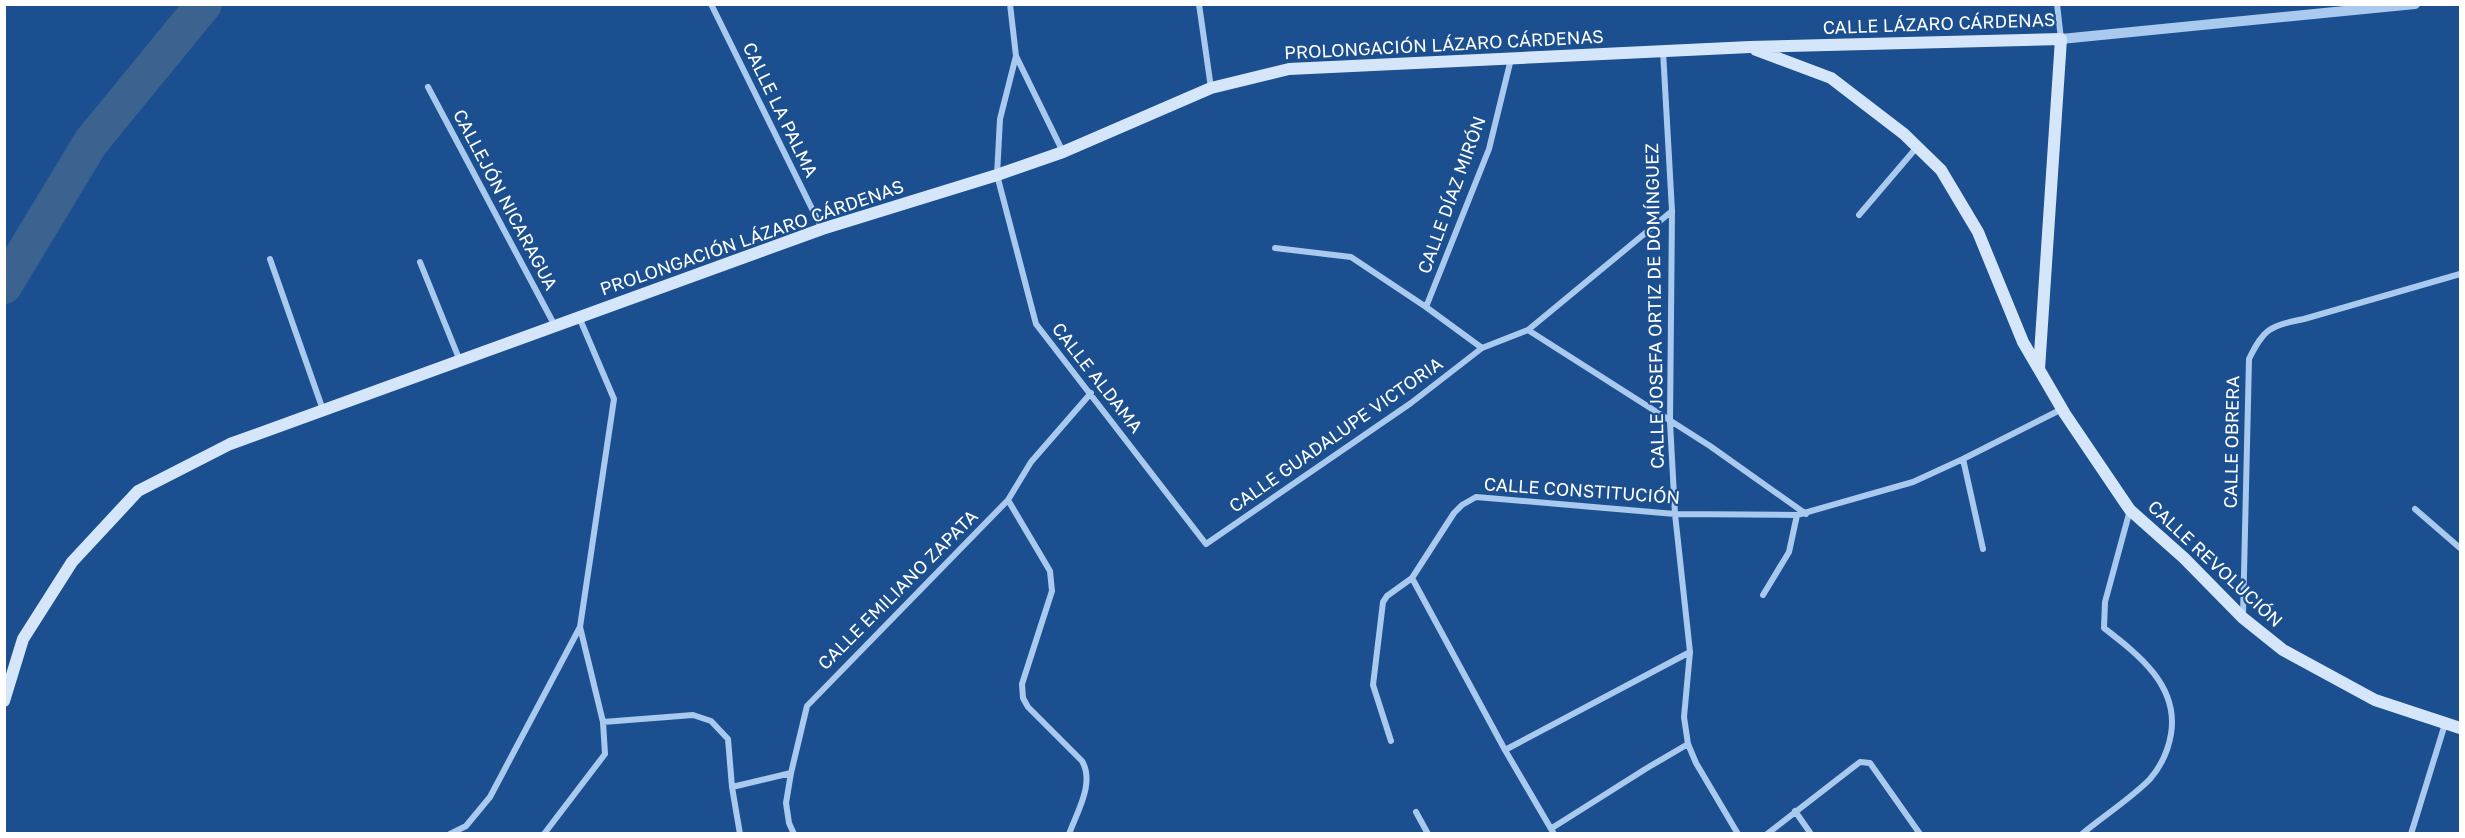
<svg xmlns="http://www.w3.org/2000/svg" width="2465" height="838" viewBox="0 0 2465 838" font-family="'Golos Text',sans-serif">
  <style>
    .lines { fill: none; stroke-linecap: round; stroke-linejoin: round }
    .river { stroke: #3c6290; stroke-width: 36 }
    .minor { stroke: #a9c9ee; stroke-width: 6 }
    .tertiary { stroke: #a9c9ee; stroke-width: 10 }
    .secondary { stroke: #d6e6fa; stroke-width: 12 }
    .labels { text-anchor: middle; stroke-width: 4.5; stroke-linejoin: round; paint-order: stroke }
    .street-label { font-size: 18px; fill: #fff; stroke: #1b4f8f }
  </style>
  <rect width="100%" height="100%" fill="#1b4f8f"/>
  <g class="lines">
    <!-- river -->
    <path class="river" d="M4,286L91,142L204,4"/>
    <!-- minor -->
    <path class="minor" d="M711,4L822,229
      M1010,4L1016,56L1063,152
      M1199,4L1211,88
      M2057,4L2061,39
      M1663,51L1672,211L1670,422L1675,514L1690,652L1684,717L1688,744L1696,763L1738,834
      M1016,56L1000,119L997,175L1036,324L1206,544L1411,403L1482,348L1528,330L1710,446L1806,514
      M428,87L555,326
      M1859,215L1917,147
      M1275,248L1351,257L1426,307L1482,348
      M270,259L323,410
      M420,262L460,361
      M1426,307L1489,149L1511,59
      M1528,330L1672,211
      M1963,459L1983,549
      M1008,500L1050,571L1052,591L1022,684L1023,698L1028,707L1082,761C1095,783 1077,812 1069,834
      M2415,509L2460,548
      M1412,578L1505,750L1554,834
      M1763,595L1789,552L1797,515
      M2243,617L2249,359C2264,328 2270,326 2304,319L2460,274
      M603,722L693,715L711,721L728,739L732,787L740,834
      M1391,741L1373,685L1383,602L1387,596L1412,578L1454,513L1462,505L1476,497L1675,514L1797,515L1913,482L1963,459L2062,409
      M1505,750L1690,652
      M732,787L791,773
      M1795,811L1811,834
      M1416,812L1428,834
      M1552,828L1647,768L1688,744
      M450,834L466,826L490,797L580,627L614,399L579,317
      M544,834L605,754L603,722L580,627
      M794,834L789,823L786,803L791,773L807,706L1008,500L1031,462L1091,393
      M1767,834L1860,762L1870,763L1920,834
      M2082,834C2101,818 2134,796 2150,779C2162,765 2168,752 2171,734C2179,686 2139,655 2104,628L2105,602L2130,510
      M2411,834L2445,724"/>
    <!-- tertiary -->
    <path class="tertiary" d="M2061,39L2415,4"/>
    <!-- secondary -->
    <path class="secondary" d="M1756,50L1831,78L1904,134L1941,170L1978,232L2023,342L2065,414L2130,510L2184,558L2243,618L2283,650L2375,700L2460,728
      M4,701L23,639L72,562L138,491L230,444L822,229L997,175L1063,152L1211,88L1289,69L1750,47L2061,39L2039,369"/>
  </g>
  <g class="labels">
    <!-- street labels -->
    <g class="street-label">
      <text transform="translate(1939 24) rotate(-2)" y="6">CALLE LÁZARO CÁRDENAS</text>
      <text transform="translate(1444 45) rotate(-3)" y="6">PROLONGACIÓN LÁZARO CÁRDENAS</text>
      <text transform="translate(780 110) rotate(64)" y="6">CALLE LA PALMA</text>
      <text transform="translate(1452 195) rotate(-70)" y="6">CALLE DÍAZ MIRÓN</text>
      <text transform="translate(505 200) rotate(62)" y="6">CALLEJÓN NICARAGUA</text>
      <text transform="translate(752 238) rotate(-19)" y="6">PROLONGACIÓN LÁZARO CÁRDENAS</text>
      <text transform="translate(1655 306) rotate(-91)" y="6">CALLE JOSEFA ORTIZ DE DOMÍNGUEZ</text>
      <text transform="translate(1097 378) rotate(52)" y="6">CALLE ALDAMA</text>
      <text transform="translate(1336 435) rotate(-35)" y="6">CALLE GUADALUPE VICTORIA</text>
      <text transform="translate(2232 442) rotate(-89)" y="6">CALLE OBRERA</text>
      <text transform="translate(1582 491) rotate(4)" y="6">CALLE CONSTITUCIÓN</text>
      <text transform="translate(2215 564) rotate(43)" y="6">CALLE REVOLUCIÓN</text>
      <text transform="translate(898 590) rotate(-45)" y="6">CALLE EMILIANO ZAPATA</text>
    </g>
  </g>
  <!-- border -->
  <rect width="2465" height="838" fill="none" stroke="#ffffff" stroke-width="12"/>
</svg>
